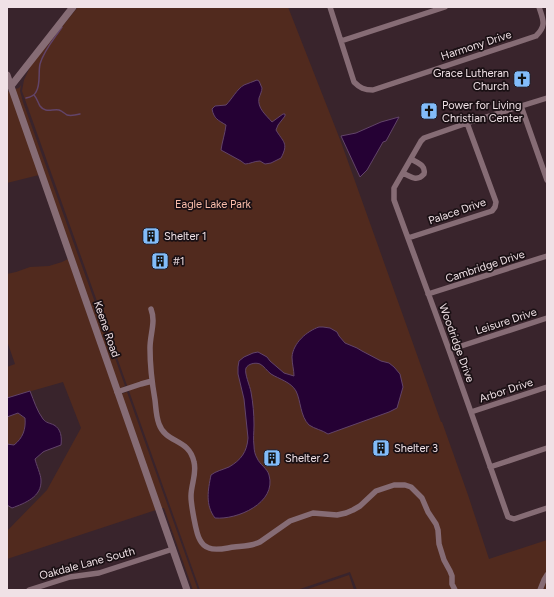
<svg xmlns="http://www.w3.org/2000/svg" width="554" height="597" viewBox="0 0 554 597" font-family="Figtree,sans-serif">
  <style>
    .green { fill: #512a1e }
    .water { fill: #250134; stroke: #624469 }
    .lines { fill: none; stroke-linecap: round; stroke-linejoin: round }
    .stream { stroke: #624469; stroke-width: 1.5 }
    .street { stroke: #866c75; stroke-width: 5.5 }
    .secondary { stroke: #866c75; stroke-width: 7 }
    .labels { text-anchor: middle; stroke-width: 3.5; stroke-linejoin: round; paint-order: stroke }
    .street-label { font-size: 11px; fill: #f0e1e6; stroke: #1a1014 }
    .poi-label { font-size: 11px; fill: #f0e1e6; stroke: #1a1014; text-anchor: start }
    .park-label { font-size: 11px; fill: #fabdab; stroke: #1a1014 }
  </style>
  <rect width="100%" height="100%" fill="#39242c"/>
  <!-- green -->
  <path class="green" d="M78,7H288L341,142L441,422H442L468,495L489,559L547,540V590H357L350,572L297,590H200L22,91L24,80L31,65Z
    M21,85L20,91L23,102L125,386L119,389L15,89L19,88Z
    M10,91L39,175L7,183V92Z
    M68,259L156,510L7,559V531L47,490L81,428L63,382L7,398V367L15,364L7,341V274L16,272L30,267L49,266L62,262Z
    M127,392L198,590H193L164,508H161L121,394Z
    M18,413L25,418C26,429 23,438 14,445L7,444V417Z
    M349,575L354,590H305Z"/>
  <!-- water -->
  <path class="water" d="M257,80L259,81L262,88C262,91 260,95 259,98C257,108 266,115 272,122L283,114H285V116L278,125L276,130C283,142 289,143 281,158L271,163L265,164L260,161C254,161 250,164 245,164L241,161L221,150C222,142 225,134 226,125C218,120 214,119 212,109L215,106L226,105C232,99 237,89 244,85C248,83 253,82 257,80Z
    M399,117L386,141L383,142L367,170L360,177L341,136L356,133L381,122Z
    M319,327H323L330,328L337,332L339,336L345,343L357,348L362,351L381,361L389,363L394,367L400,374L403,387L397,408L389,412L328,434C322,430 315,429 309,425C300,416 301,401 296,391C291,382 279,379 271,374C267,371 264,366 260,364C255,362 248,364 246,368C244,373 250,386 251,392C253,403 254,414 254,425C254,432 253,439 254,446C254,450 255,455 257,458C260,465 267,468 269,475C277,503 237,520 215,518C205,505 208,490 211,475C216,471 222,470 229,467C241,460 247,452 248,438L244,399L238,374V367L239,361L244,357L253,353L258,352L267,357L270,361L284,373L294,376C294,370 292,364 292,357C293,343 307,331 319,327Z
    M30,391C34,401 37,411 43,419C46,423 50,423 54,425C61,429 62,437 61,445L45,451L43,452L35,459C36,464 41,475 41,480C42,497 25,503 12,508L7,505V444L14,445C23,438 26,429 25,418L18,413L7,417V398Z"/>
  <g class="lines">
    <!-- stream -->
    <path class="stream" d="M34,95C37,98 38,103 40,106C45,113 52,109 59,110C62,111 64,113 67,115C71,116 76,115 80,114
      M26,98C31,97 34,96 36,92C41,84 38,73 40,64C44,50 54,39 62,27"/>
    <!-- street -->
    <path class="street" d="M330,7L354,82C360,88 364,90 373,90L536,36C547,25 543,20 539,7
      M341,41L445,7
      M547,98L467,123L424,138L421,141L394,188V200L449,350L508,517L514,519L547,508
      M521,106L547,180
      M403,173C411,177 417,182 424,174C426,165 418,163 411,159
      M408,238L492,211L495,207L496,202L467,123
      M428,294L547,256
      M151,309C156,322 150,334 150,348C150,365 152,383 155,400C156,408 156,416 159,424C166,444 189,438 194,462C197,473 191,485 191,496C191,504 196,534 200,540C202,544 206,547 209,548C216,551 226,548 234,547C243,546 252,546 260,542L290,521L313,513L337,515L346,513L353,510L360,506L376,491L394,485H405L411,487L422,498L428,512L436,524L438,530L439,544L444,560L450,571L452,576V584L455,590
      M449,350L547,318
      M117,392L141,384L152,381
      M471,412L547,387
      M490,467L547,448
      M29,590L70,577L99,573L173,549
      M540,590L544,580L547,575"/>
    <!-- secondary -->
    <path class="secondary" d="M7,75L187,590
      M11,86L73,7"/>
  </g>
  <!-- icons -->
  <defs>
    <symbol id="church-square" viewBox="-11 -11 22 22"><rect x="-9" y="-9" width="18" height="18" rx="4" fill="#82bcfa" stroke="#1a1014"/><path d="M-1.2-6h2.4v3.5h3.3v2.4h-3.3V6h-2.4V-.1h-3.3v-2.4h3.3Z" fill="#111"/></symbol>
    <symbol id="building-square" viewBox="-11 -11 22 22"><rect x="-9" y="-9" width="18" height="18" rx="4" fill="#82bcfa" stroke="#1a1014"/><path d="M-4-6H4V6H1V3H-1V6H-4ZM-2.5-4.3h1.7v1.8h-1.7ZM.8-4.3h1.7v1.8H.8ZM-2.5-1h1.7V.8h-1.7ZM.8-1h1.7V.8H.8Z" fill="#111"/></symbol>
  </defs>
  <g fill-rule="evenodd">
    <use href="#church-square" x="512" y="69" width="20" height="20"/>
    <use href="#church-square" x="419" y="101" width="20" height="20"/>
    <use href="#building-square" x="141" y="226" width="20" height="20"/>
    <use href="#building-square" x="150" y="251" width="20" height="20"/>
    <use href="#building-square" x="371" y="438" width="20" height="20"/>
    <use href="#building-square" x="262" y="448" width="20" height="20"/>
  </g>
  <g class="labels">
    <!-- street labels -->
    <g class="street-label">
      <text transform="translate(476 45) rotate(-18)" y="4">Harmony Drive</text>
      <text transform="translate(457 211) rotate(-19)" y="4">Palace Drive</text>
      <text transform="translate(485 266) rotate(-18)" y="4">Cambridge Drive</text>
      <text transform="translate(506 321) rotate(-18)" y="4">Leisure Drive</text>
      <text transform="translate(107 329) rotate(71)" y="4">Keene Road</text>
      <text transform="translate(457 343) rotate(70)" y="4">Woodridge Drive</text>
      <text transform="translate(506 390) rotate(-18)" y="4">Arbor Drive</text>
      <text transform="translate(87 563) rotate(-15)" y="4">Oakdale Lane South</text>
    </g>
    <!-- poi labels -->
    <g class="poi-label">
      <text x="509" y="77" text-anchor="end">Grace Lutheran<tspan x="509" dy="13">Church</tspan></text>
      <text x="442" y="109">Power for Living<tspan x="442" dy="13">Christian Center</tspan></text>
      <text x="164" y="240">Shelter 1</text>
      <text x="173" y="265">#1</text>
      <text x="394" y="452">Shelter 3</text>
      <text x="285" y="462">Shelter 2</text>
    </g>
    <!-- park labels -->
    <g class="park-label">
      <text x="213" y="208">Eagle Lake Park</text>
    </g>
  </g>
  <!-- border -->
  <rect width="554" height="597" fill="none" stroke="#f0e1e6" stroke-width="16"/>
</svg>
